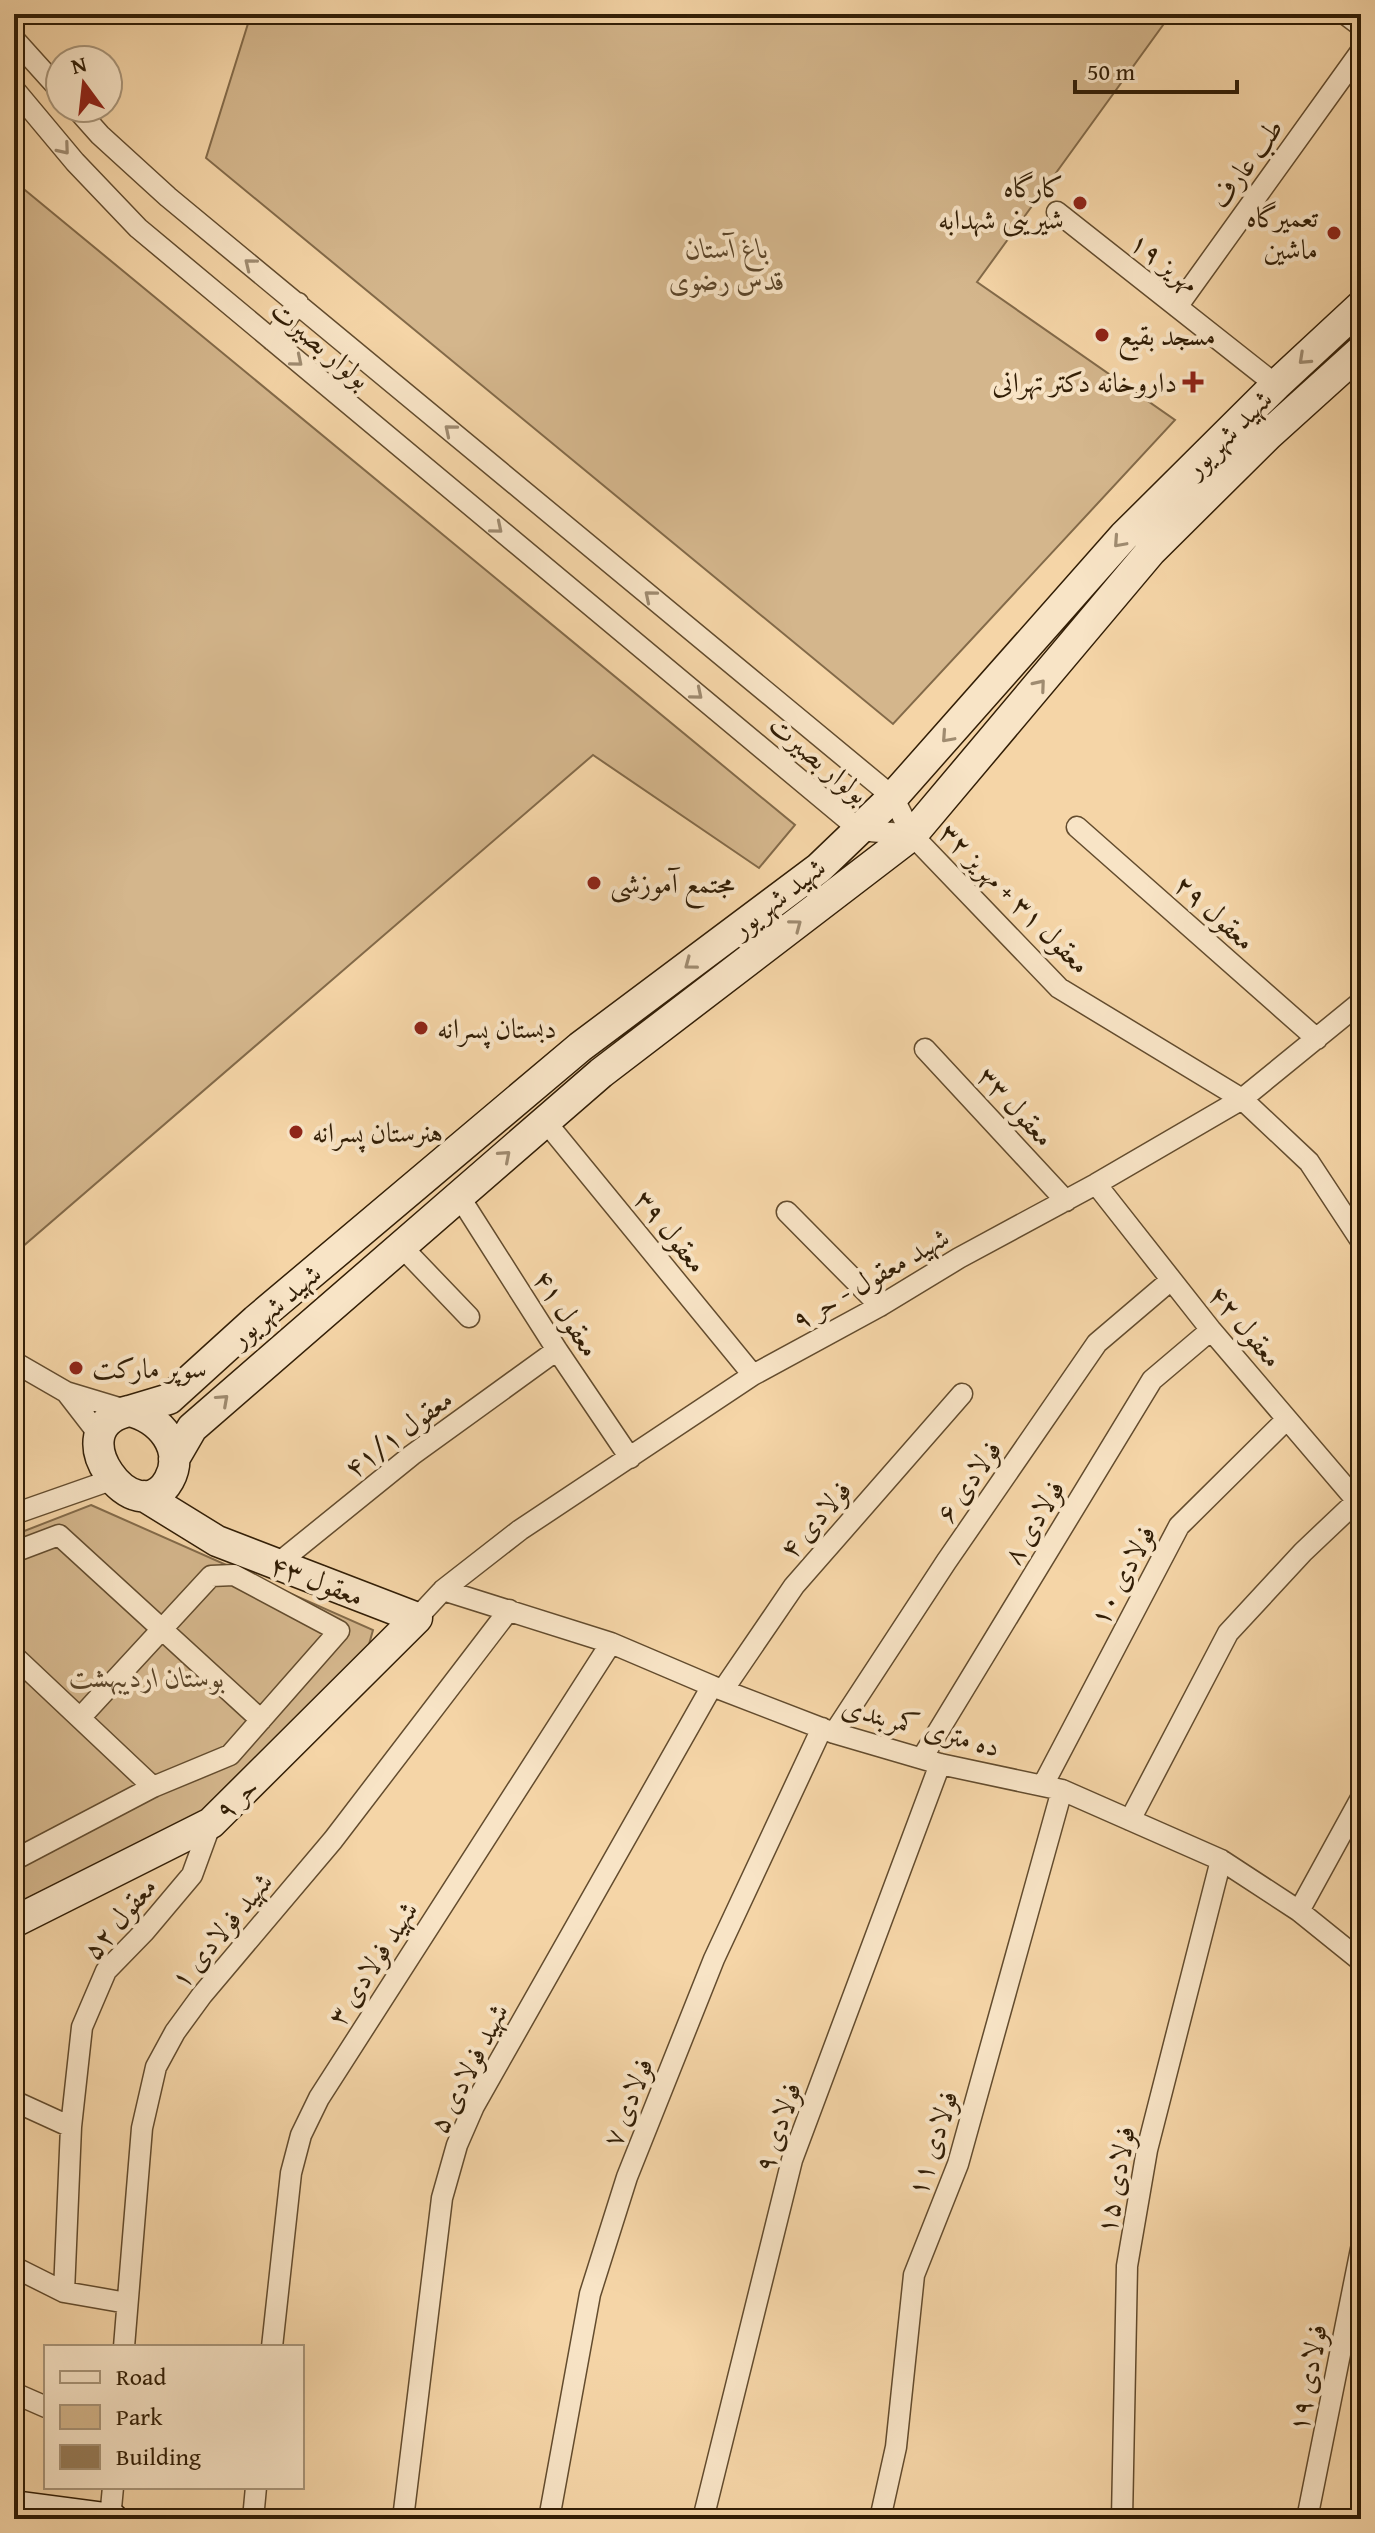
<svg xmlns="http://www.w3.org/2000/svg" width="1375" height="2533" viewBox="0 0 1375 2533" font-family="'Gentium Book Plus',Amiri,serif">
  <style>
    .green { fill: #d4b68c; stroke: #836a49; stroke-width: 2 }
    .building { fill: #977d5a; stroke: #321e06; stroke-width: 2 }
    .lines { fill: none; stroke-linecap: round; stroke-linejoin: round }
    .street-casing { stroke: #634c2e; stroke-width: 23 }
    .secondary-casing { stroke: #321e06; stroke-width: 33 }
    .street { stroke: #f8e4c6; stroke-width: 20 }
    .secondary { stroke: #f8e4c6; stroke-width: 30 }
    .oneway { stroke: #9f8b70 }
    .poi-dot { fill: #8f2418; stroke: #f8e4c6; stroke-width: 3 }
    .labels { text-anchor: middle; stroke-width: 8; stroke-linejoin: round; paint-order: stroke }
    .street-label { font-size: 28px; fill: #321e06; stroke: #f8e4c6 }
    .poi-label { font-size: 28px; fill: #321e06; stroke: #f8e4c6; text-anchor: start }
    .park-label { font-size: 28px; font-style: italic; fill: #5a4428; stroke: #f8e4c6 }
  </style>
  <rect width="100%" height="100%" fill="#f5d5a7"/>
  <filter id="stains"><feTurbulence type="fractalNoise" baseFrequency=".0025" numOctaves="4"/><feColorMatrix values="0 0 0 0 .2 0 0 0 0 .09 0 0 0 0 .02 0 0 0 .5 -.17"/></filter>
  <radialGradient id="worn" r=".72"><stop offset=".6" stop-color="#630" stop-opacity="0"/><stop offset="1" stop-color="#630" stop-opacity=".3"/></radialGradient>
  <!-- green -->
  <path class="green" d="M251,14H1171L977,282L1175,420L893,724L206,158Z
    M14,181L795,825L759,868L593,755L14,1254Z
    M91,1505L373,1630L368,1648L199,1814L14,1905V1535Z"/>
  <!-- building -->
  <path class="building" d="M14,1393L22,1398L14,1411Z"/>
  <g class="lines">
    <defs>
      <path id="street" d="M1345,14L1361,26
        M14,39L60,90
        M14,89L75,162L138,228L860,830L912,835
        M76,108L100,135L168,197L893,797L912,835L1059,988L1242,1099L1309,1162L1361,1241
        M1057,212L1276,385
        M1177,307L1361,51
        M272,340L298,303
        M1077,827L1317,1039
        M925,1049L1066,1201
        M545,1121L753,1375
        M1096,1184L1211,1330L1357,1501
        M459,1196L557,1350L630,1458
        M787,1212L880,1306
        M401,1246L469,1317
        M14,1362L66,1392L129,1411
        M66,1392L100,1436
        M14,1514L111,1480
        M14,1552L59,1535L261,1720
        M276,1565L412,1455L557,1350
        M443,1590L611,1643L712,1686L834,1733L940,1764L1062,1790L1221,1860L1299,1911L1361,1961
        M417,1618L443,1590L520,1530L753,1375L880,1306L959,1258L1096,1184L1242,1099L1361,1002
        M14,1656L153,1787
        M723,1690L794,1586L962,1394
        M834,1733L946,1562L1097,1343L1171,1280
        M922,1758L1152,1380L1211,1330
        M1043,1785L1179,1526L1287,1419
        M1130,1820L1228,1633L1303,1552L1361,1497
        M14,1860L153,1787L230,1755L339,1631L234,1575L211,1576L80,1718
        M1299,1911L1361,1798
        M14,2101L71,2127
        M14,2267L64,2292L127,2303
        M64,2292L71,2127L82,2027L106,1971L144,1932L192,1875L211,1823
        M124,2347L142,2128L156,2067L175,2032L202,1995L333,1840L509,1610
        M272,2347L291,2173L301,2135L319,2098L611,1643
        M14,2393L46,2407
        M110,2519L113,2487
        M253,2519L256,2487
        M403,2519L442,2198L457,2145L474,2106L712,1686
        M549,2519L590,2294L627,2177L714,1959L822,1728
        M703,2519L792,2160L940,1764
        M880,2519L896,2447L914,2275L958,2164L1062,1790
        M1122,2519L1127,2266L1147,2150L1221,1860
        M1307,2519L1361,2249"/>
      <path id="secondary" d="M129,1411L169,1399L256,1320L580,1047L819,868L893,797L1124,536L1276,385L1361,306
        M129,1411C160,1417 186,1449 169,1480C137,1538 54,1427 129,1411Z
        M174,1459L192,1428L601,1073L912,835L1151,551L1268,435L1361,351
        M14,1922L211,1823L417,1618L217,1541L144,1496
        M14,2506L113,2519"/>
    </defs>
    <!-- street casing -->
    <use href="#street" class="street-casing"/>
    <!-- secondary casing -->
    <use href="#secondary" class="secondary-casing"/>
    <!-- street -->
    <use href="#street" class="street"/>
    <!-- secondary -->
    <use href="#secondary" class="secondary"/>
  </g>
  <!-- one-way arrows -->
  <defs><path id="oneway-chevron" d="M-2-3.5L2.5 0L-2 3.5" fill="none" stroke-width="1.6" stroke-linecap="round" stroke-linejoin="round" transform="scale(2)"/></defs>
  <g class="oneway">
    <use href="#oneway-chevron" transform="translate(64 149) rotate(50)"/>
    <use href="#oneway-chevron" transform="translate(250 264) rotate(-141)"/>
    <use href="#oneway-chevron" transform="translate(1304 359) rotate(137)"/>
    <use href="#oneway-chevron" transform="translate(297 361) rotate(40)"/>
    <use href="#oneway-chevron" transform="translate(450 430) rotate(-140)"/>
    <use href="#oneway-chevron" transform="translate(497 528) rotate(40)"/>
    <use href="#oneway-chevron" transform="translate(1119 542) rotate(132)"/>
    <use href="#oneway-chevron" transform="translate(650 596) rotate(-140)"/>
    <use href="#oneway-chevron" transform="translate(1040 685) rotate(-50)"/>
    <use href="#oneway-chevron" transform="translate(697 694) rotate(40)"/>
    <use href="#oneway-chevron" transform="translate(947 737) rotate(132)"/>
    <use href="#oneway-chevron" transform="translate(796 925) rotate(-37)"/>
    <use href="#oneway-chevron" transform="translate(690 964) rotate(143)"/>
    <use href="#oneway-chevron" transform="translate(505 1156) rotate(-41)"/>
    <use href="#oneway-chevron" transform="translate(223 1400) rotate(-42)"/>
  </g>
  <!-- markers -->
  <g class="poi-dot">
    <circle cx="1080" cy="203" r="8"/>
    <circle cx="1334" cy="233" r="8"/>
    <circle cx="1102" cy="335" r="8"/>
    <path d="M1189 370h8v8h8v8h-8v8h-8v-8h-8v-8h8z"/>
    <circle cx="594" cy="883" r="8"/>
    <circle cx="421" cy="1028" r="8"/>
    <circle cx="296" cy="1132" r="8"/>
    <circle cx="76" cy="1368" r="8"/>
  </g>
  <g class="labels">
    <!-- street labels -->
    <g class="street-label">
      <text transform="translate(1246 163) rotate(-54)" y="10">طب عارف</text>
      <text transform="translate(1165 262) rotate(38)" y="10">مهریز ۱۹</text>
      <text transform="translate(321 344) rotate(40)" y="10">بولوار بصیرت</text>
      <text transform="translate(1228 433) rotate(-45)" y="10">شهید شهریور</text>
      <text transform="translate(819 759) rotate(40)" y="10">بولوار بصیرت</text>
      <text transform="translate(778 897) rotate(-38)" y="10">شهید شهریور</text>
      <text transform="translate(1015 898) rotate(45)" y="10">معقول ۳۱ + مهریز ۳۲</text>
      <text transform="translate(1215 912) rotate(42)" y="10">معقول ۲۹</text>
      <text transform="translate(1016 1106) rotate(47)" y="10">معقول ۳۳</text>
      <text transform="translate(671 1231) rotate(51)" y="10">معقول ۳۹</text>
      <text transform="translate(870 1278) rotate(-30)" y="10">شهید معقول - حر ۹</text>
      <text transform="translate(275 1305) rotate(-41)" y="10">شهید شهریور</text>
      <text transform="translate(567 1313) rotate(57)" y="10">معقول ۴۱</text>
      <text transform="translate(1246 1326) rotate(50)" y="10">معقول ۴۲</text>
      <text transform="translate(398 1433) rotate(-37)" y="10">معقول ۴۱/۱</text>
      <text transform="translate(968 1481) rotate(-55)" y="10">فولادی ۶</text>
      <text transform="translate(815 1519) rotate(-49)" y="10">فولادی ۴</text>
      <text transform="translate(1033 1522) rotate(-59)" y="10">فولادی ۸</text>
      <text transform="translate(1122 1575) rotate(-62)" y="10">فولادی ۱۰</text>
      <text transform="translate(317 1580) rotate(21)" y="10">معقول ۴۳</text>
      <text transform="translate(921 1726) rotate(15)" y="10">ده متری کمربندی</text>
      <text transform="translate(236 1798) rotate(-44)" y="10">حر ۹</text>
      <text transform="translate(119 1918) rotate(-50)" y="10">معقول ۵۲</text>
      <text transform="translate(221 1930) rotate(-50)" y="10">شهید فولادی ۱</text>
      <text transform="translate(372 1963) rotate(-57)" y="10">شهید فولادی ۳</text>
      <text transform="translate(468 2068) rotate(-63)" y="10">شهید فولادی ۵</text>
      <text transform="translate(627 2102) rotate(-68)" y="10">فولادی ۷</text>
      <text transform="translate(777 2127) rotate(-71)" y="10">فولادی ۹</text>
      <text transform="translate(932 2143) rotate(-72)" y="10">فولادی ۱۱</text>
      <text transform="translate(1115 2180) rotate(-79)" y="10">فولادی ۱۵</text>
      <text transform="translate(1307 2378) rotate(-79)" y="10">فولادی ۱۹</text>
    </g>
    <!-- poi labels -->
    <g class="poi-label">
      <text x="1064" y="197" text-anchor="end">کارگاه<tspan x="1064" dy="32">شیرینی شهدابه</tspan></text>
      <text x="1318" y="227" text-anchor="end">تعمیرگاه<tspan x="1318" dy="32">ماشین</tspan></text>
      <text x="1118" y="345">مسجد بقیع</text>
      <text x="1177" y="392" text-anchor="end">داروخانه دکتر تهرانی</text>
      <text x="610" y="893">مجتمع آموزشی</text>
      <text x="437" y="1038">دبستان پسرانه</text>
      <text x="312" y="1142">هنرستان پسرانه</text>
      <text x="92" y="1378">سوپر مارکت</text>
    </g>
    <!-- park labels -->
    <g class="park-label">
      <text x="727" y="258">باغ آستان<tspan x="727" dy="32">قدس رضوی</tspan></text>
      <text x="147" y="1687">بوستان اردیبهشت</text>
    </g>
  </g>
  <!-- margin -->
  <rect width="1375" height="2533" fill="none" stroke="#f5d5a7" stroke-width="48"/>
  <rect x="16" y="16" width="1343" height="2501" fill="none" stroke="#321e06" stroke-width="4"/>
  <rect x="24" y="24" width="1327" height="2485" fill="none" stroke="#321e06" stroke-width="2"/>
  <!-- legend -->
  <rect x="44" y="2345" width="260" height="144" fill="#f8e4c6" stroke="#a99579" stroke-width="2"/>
  <rect x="60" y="2371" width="40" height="12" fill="#f8e4c6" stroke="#a99579" stroke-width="2"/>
  <text x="116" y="2385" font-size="24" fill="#321e06">Road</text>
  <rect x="60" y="2405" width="40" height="24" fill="#d4b68c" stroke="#a99579" stroke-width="2"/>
  <text x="116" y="2425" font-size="24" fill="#321e06">Park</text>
  <rect x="60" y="2445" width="40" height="24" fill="#977d5a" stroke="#a99579" stroke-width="2"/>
  <text x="116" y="2465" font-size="24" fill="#321e06">Building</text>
  <!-- north arrow -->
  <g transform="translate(84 84) rotate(345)"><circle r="38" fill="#f8e4c6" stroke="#a99579" stroke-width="2"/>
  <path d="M0-6L14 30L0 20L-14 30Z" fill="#8f2418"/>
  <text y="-12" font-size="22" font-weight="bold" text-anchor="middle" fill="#321e06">N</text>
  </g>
  <!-- scale -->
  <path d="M1075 80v12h162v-12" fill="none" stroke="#321e06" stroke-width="4"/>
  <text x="1087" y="80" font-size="24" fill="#321e06" stroke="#f8e4c6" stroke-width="6" paint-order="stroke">50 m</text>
  <rect width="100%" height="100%" filter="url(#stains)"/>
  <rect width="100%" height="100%" fill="url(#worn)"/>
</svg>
